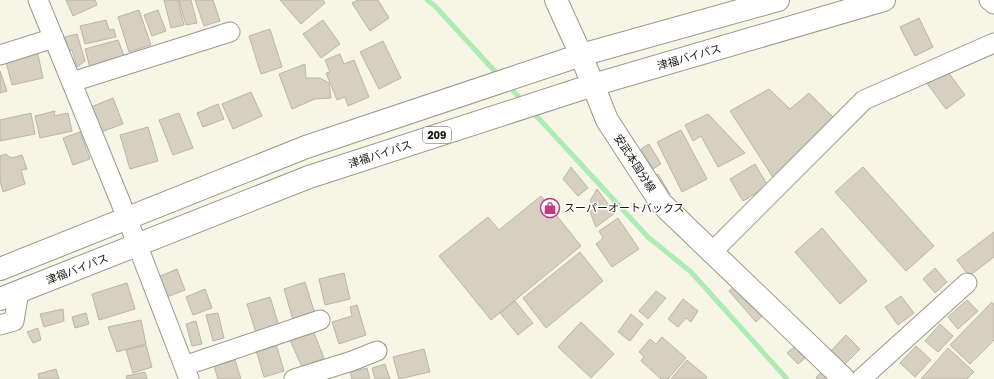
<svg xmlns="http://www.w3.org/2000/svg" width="994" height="379" viewBox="0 0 994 379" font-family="'Golos Text','Noto Sans JP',sans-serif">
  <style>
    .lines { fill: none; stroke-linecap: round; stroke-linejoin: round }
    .stream { stroke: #aeeab4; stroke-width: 5 }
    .building { fill: #d7cfc1; stroke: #bcb5a7 }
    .minor-casing { stroke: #9a998b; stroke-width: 21 }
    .major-casing { stroke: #9a998b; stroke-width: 24 }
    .highway-casing { stroke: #9a998b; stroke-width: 24 }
    .minor { stroke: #fff; stroke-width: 19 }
    .major { stroke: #fff; stroke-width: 22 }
    .highway { stroke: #fff; stroke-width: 22 }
    .labels { text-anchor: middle; stroke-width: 3; stroke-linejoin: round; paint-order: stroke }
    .shield { fill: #fff; stroke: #5d5d59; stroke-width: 1 }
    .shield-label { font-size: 10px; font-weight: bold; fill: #171712 }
    .street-label { font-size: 11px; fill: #171712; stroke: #fff }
    .poi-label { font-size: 11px; fill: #171712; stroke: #fff; text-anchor: start }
  </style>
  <rect width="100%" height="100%" fill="#f7f6e6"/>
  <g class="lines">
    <!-- stream -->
    <path class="stream" d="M427,0L435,6L500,77
      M508,85L523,102
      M531,110L648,237L691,272L787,379"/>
  </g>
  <!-- building -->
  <path class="building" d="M66,0H95L97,5L73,16Z
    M164,0H178L184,25L171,28Z
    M179,0H191L197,23L186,25Z
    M195,0H213L220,21L204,26Z
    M280,0H323L325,3L301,24Z
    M358,0H378L389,18L370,31L352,3Z
    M139,10L151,45L129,52L118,17Z
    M158,10L166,31L152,36L144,15Z
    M919,18L933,47L915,56L900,27Z
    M106,20L109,30L114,29L116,37L85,44L80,26Z
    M323,20L340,44L321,58L303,34Z
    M270,29L282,67L261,74L249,36Z
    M77,34L85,61L77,67L72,50L69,51L65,37Z
    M118,40L125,58L90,68L85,49Z
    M383,41L401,78L379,89L360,52Z
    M37,50L43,78L12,85L5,58Z
    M340,54L344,64L354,60L369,97L348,106L345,97L337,100L326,73L330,72L325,60Z
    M305,64L306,78H320L329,83L331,98L315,99L292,109L279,74Z
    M945,68L965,95L946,109L926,82Z
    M0,71L7,91L0,93Z
    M769,89L790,109L809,93L836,120L774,179L730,111Z
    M251,92L262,116L233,129L222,104Z
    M113,98L123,124L101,132L91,107Z
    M218,104L224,119L203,127L197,113Z
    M55,111L54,116L68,113L72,131L40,138L35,116Z
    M31,113L35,134L0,141V120Z
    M179,113L193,148L173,155L159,120Z
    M708,114L745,153L718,167L701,136L693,141L685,125Z
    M148,127L158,161L130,169L120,135Z
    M681,130L707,179L682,192L657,142Z
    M80,132L90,159L73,165L63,138Z
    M649,144L661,164L653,169L641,149Z
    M6,154L11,158L22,155L27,169L21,170L25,184L3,192L0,181V156Z
    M755,164L768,186L743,201L730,179Z
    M571,167L588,188L578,196L563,179Z
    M863,167L934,246L906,271L835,192Z
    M658,174L670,194L662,199L649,179Z
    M597,189L615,213L596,227L590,212L595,207L590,201Z
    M541,196L581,246L491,320L439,256L488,217L499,230Z
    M618,218L639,249L612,267L596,244L603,238L599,231Z
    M822,228L867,281L840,304L795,252Z
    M994,232V257L969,276L957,260Z
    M580,252L603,281L546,328L523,298Z
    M935,268L947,282L935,293L923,279Z
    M177,269L185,290L167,297L158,277Z
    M344,273L350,299L325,305L319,279Z
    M305,282L315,314L293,320L284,289Z
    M127,283L135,309L99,320L92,294Z
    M736,285L763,315L756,322L729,291Z
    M205,289L212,308L193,315L186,297Z
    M656,291L666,298L648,319L639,311Z
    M901,296L914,313L898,325L885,307Z
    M270,297L279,326L256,333L247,304Z
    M683,299L698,311L691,322L686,318L678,327L668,319Z
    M967,300L978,311L958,329L948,317Z
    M515,301L533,323L518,335L500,313Z
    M992,302L994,305V340L970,364L950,345Z
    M357,305L366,335L339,344L332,322L352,316L350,307Z
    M63,309L64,321L44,327L40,314Z
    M86,313L89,324L75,328L72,317Z
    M218,313L224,338L213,341L206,315Z
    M631,314L643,324L630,341L618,332Z
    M141,320L146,344L117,352L108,327Z
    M196,321L202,344L192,346L186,324Z
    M581,322L614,354L591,378L558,347Z
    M940,324L953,336L938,352L925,341Z
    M38,328L41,340L33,343L27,332Z
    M312,328L324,358L302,367L289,338Z
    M846,335L860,349L843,366L829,353Z
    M662,337L686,358L668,379H661L641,361L644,356L639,352L650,339L656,344Z
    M276,344L284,371L264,377L256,350Z
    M146,345L152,367L133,373L126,350Z
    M916,346L931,360L915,377L900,363Z
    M794,347L805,358L798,364L787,353Z
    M948,348L974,372L967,379H921Z
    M424,349L430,372L399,379L393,357Z
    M235,360L241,379H218L214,366Z
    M687,360L707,377L705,379H671Z
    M385,364L390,379H375L372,368Z
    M367,368L370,379H352L350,372Z
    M56,369L59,379H39L38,374Z
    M825,369L834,379H817L816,377Z
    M145,372L147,379H127L126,376Z"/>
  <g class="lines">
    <defs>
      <path id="minor" d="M38,0L127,218L189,379
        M989,0L994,4
        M0,55L54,38
        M72,82L230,32
        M711,253L864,100L994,43
        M0,325L14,321L19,291
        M184,366L320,320
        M294,379L352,361L377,351
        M861,379L967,283"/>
      <path id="major" d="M556,0L581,55L607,120L661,203L844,379"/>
      <path id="highway" d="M0,269L306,147L581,55L778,0
        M0,299L309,177L593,85L884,0"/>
    </defs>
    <!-- minor casing -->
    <use href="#minor" class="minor-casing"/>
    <!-- major casing -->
    <use href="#major" class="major-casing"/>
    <!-- highway casing -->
    <use href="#highway" class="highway-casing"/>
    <!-- minor -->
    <use href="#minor" class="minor"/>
    <!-- major -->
    <use href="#major" class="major"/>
    <!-- highway -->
    <use href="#highway" class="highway"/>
  </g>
  <!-- icons -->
  <defs>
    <symbol id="shop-ring" viewBox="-11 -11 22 22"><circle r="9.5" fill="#fff" stroke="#c23a79" stroke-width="1.5"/><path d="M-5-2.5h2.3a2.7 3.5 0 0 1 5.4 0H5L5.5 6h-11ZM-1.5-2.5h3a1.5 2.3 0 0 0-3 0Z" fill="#c23a79"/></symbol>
  </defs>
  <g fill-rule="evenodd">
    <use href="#shop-ring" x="539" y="197" width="22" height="22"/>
  </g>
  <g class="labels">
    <!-- shield labels -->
    <rect class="shield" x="423" y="127" width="28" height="16" rx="3"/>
    <g class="shield-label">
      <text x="437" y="139">209</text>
    </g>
    <!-- street labels -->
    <g class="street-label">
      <text transform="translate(689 57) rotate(-16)" y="4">津福バイパス</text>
      <text transform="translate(380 154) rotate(-18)" y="4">津福バイパス</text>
      <text transform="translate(635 163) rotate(57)" y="4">安武本国分線</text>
      <text transform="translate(77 269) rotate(-21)" y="4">津福バイパス</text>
    </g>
    <!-- poi labels -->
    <g class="poi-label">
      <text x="564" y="212">スーパーオートバックス</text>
    </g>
  </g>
</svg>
